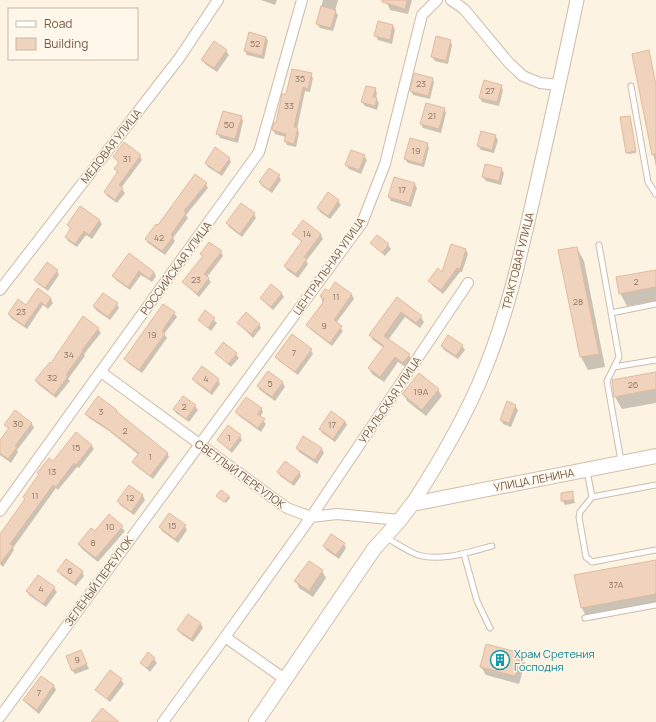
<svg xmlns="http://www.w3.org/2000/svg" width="656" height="722" viewBox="0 0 656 722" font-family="Manrope,sans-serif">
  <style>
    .shadow { fill: #0003 }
    .building { fill: #f0d3bc; stroke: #e3ba9c }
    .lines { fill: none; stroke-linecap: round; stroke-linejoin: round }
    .service-casing { stroke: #cdbbaa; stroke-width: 7 }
    .minor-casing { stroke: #cdbbaa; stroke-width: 12 }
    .tertiary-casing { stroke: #cdbbaa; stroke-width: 15 }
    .secondary-casing { stroke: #d2bdaa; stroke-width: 16 }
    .service { stroke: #fff; stroke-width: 5 }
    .minor { stroke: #fff; stroke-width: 10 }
    .tertiary { stroke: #fff; stroke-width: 13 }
    .secondary { stroke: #fff; stroke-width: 14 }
    .labels { text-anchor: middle; stroke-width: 3; stroke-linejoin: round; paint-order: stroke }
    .number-label { font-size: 9px; fill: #927866 }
    .street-label { font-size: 11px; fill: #735a4a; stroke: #fff7e9 }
    .culture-label { font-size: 11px; fill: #0d838f; stroke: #fff7e9; text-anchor: start }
  </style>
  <rect width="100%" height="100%" fill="#fcf3e3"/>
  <!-- shadow -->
  <path class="shadow" d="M261,0H277L275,5Z
    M323,0H338L335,11L338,15L333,31L320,28L317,24Z
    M387,0H412L408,14L390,10L387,3Z
    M393,26L395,30L392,44L378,40L376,36Z
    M249,34L266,37L268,41L264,59L247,55L245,51Z
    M450,40L452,45L448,64L435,61L432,57Z
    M226,51L229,55L217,72L205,64L203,60Z
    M633,54L656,86V167Z
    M311,74L313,78L310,92L305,91L297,129L299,133L296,147L287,145L285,141L286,137L275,134L273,130L277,124L287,96Z
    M432,78L434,82L430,99L413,95L411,91Z
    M501,86L503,90L499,106L482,102L480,98Z
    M375,89L377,93L376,98L379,103L377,110L365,106L362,102Z
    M444,109L446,113L441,133L423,128L421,124Z
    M241,116L243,121L238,143L220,138L218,134Z
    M630,117L636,153L628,154L627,152Z
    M495,135L498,140L494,153L481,150L478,146Z
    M427,144L429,148L424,167L408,163L405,159Z
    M140,156L142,160L121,188L125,193L117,203L107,196L105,192L118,173L115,169L119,163L114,157Z
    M364,156L367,160L361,174L349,169L346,165Z
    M229,158L231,162L222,176L208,167L206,163Z
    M501,169L504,173L501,185L486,181L483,177Z
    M279,176L281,180L272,193L262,186L260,182Z
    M206,184L208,188L186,215L188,218L173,238L175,241L165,255L148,243L146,239Z
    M415,184L417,188L411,207L391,201L389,197Z
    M338,201L341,205L330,219L320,212L318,208Z
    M254,214L256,218L242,237L229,227L227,223Z
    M99,220L102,224L92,239L86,235L77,247L68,241L66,237L71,229L68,225Z
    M303,221L321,235L323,239L306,261L308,264L298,278L287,270L285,266L302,242L294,234Z
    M372,243L388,245L391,249L385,256Z
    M452,246L466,250L468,254L462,272H460L443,294L432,285L430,281L443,273Z
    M577,248L584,261L605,367L588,370L581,357L559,251Z
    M221,252L223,256L207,277L211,282L199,297L183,282L203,257L201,254Z
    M129,255L154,272L156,276L152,282L141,275L130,290L116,280L114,276Z
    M57,271L59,275L48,291L38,284L35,280Z
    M656,271V301L627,306L620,293Z
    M336,284L352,295L354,299L336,323L343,331L332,346L310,329L307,325L323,304L321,296L329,293Z
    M38,289L51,299L53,303L48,309L43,305L27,329L11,318L9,314L26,306Z
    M281,293L284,297L273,310L261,299Z
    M397,299L421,317L424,322L420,328L405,317L388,340L409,355L412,360L407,368L398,362L384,382L372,374L369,368L384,348L373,340L370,335Z
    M117,304L119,308L110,320L97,311L94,307Z
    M205,312L217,323L211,331L199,320Z
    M174,313L177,317L164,334L167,338L142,373L128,363L125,359Z
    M238,323L259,324L261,328L253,338Z
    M98,329L101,333L84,354L85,356L68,379L70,381L56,398L39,385L36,381L52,364Z
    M442,346H462L465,350L458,359L444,350Z
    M311,350L313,354L298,375L279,361L277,357Z
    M216,353L236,354L239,358L231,367Z
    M268,372L283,383L285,387L275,401L260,390L258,386Z
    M656,373V403L622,409L615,397Z
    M194,379L218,380L220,384L212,395L196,383Z
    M438,390L442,396L426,416L407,401L404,394Z
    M183,397L195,406L198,410L189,422L176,413L174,409Z
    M515,406L518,410L511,427L503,424L501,420Z
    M261,408L263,412L260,417L266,424L261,432L239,416L236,412Z
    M116,410L119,414L167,453L169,457L153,479L136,466L133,462L139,455L109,431L89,418L86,414Z
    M16,411L32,424L34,428L17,450L18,452L11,463L0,455V442L9,430L5,425Z
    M345,421L347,425L335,442L322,433L320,429Z
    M240,436L242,440L232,453L218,440Z
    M304,437L322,449L324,453L317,464L299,452L297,448Z
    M91,445L94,449L79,468L77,467L58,490L56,488L13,548L14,550L3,567L0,564V536L25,500L24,497Z
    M278,472H299L301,476L294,486L280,476Z
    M129,486L143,496L145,500L134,515L120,505L118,501Z
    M572,493L575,503L565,505L562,500Z
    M217,496H229L230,498L226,503Z
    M109,515L125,531L98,562L82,549L79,545L95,532Z
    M185,526L187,530L178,543L162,531L160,527Z
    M344,544L346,548L339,559L326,550L324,546Z
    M656,561V604L586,617L582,608L576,576Z
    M309,562L322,571L326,578L313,597L299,588L296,581Z
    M58,571L82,572L84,576L76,586L61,575Z
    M38,576L54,588L57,592L46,607L29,595L27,591Z
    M188,615L201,624L203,628L193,642L181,634L178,630Z
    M81,651L89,669L75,674L73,671Z
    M520,654L525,663L519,684L486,675L481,667Z
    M154,659L157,663L150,672L141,663Z
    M41,677L54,686L56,690L39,714L27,704L24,700Z
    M121,680L124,684L110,702L96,690Z"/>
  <!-- building -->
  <path class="building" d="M382,0H407L405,9L382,2Z
    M321,6L336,10L331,28L316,24Z
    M378,21L393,25L390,40L374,36Z
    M249,32L266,37L262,56L244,51Z
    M436,36L451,40L446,61L431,57Z
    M214,41L227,50L214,68L201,60Z
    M649,50L656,85V154L652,155L632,54Z
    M292,69L312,73L308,89L303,87L294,127L298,128L294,144L284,141L286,134L272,130L274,122L276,123L282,94H286Z
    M414,73L433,78L428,96L410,91Z
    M484,80L502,85L497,102L479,98Z
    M366,86L376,88L373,97L377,98L375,106L361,102Z
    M426,103L445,108L439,129L420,124Z
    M223,111L242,116L235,139L216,134Z
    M630,116L636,151L626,153L620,117Z
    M481,131L496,135L492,150L477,146Z
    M410,138L428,143L422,164L404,159Z
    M124,142L141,155L119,185L123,188L115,200L104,192L118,171L114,169L119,162L113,157Z
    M215,147L230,158L219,173L205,163Z
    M351,150L365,155L359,170L345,165Z
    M485,164L502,168L499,181L482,177Z
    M269,168L280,175L269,190L259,182Z
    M195,174L207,183L184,211L186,213L171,235L173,237L162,251L145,239L156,224L158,225Z
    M394,177L415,183L409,203L388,197Z
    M328,192L339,200L328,216L317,208Z
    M241,203L255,213L240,234L226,223Z
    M80,206L100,220L89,235L84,231L75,244L65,237L71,228L67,225Z
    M303,220L321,234L304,257L307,259L296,274L284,266L302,241L292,234Z
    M377,235L389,244L382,253L370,243Z
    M209,242L222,251L204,274L209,278L197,294L182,282L203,256L200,254Z
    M451,244L466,249L460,269L457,268L441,290L428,281L438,268L442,272Z
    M577,247L599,354L580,357L558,250Z
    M129,253L154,272L149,279L139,271L128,287L112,276Z
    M47,262L58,270L45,288L34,280Z
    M656,270V287L619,294L616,277Z
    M335,282L352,294L334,320L342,326L330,343L306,325L322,304L324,299L320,296L325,289L329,291Z
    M271,284L282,293L271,307L260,298Z
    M38,288L51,298L46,306L41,302L24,326L8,314L18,299L26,305Z
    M103,293L118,303L108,317L93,306Z
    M397,297L422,316L416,323L401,312L384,336L410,354L403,363L395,357L380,377L368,368L384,346L369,335Z
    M163,304L175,312L162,331L165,334L139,370L124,359Z
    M205,310L215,318L208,328L198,320Z
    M246,312L260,324L251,334L237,323Z
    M83,316L99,328L82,350L83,351L66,375L68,376L54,395L35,380L50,362L51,363Z
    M292,334L312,349L295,372L275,357Z
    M448,335L463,345L456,356L441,346Z
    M223,342L237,353L228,364L215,353Z
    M202,366L219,379L210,392L192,379Z
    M268,371L283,382L272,397L257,386Z
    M656,372V389L614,397L612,380Z
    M419,373L439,389L422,410L402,394Z
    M98,396L117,410L116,411L168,453L150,476L132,462L139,453L105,427L85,414Z
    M183,396L196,405L186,419L173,409Z
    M246,397L262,408L257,414L265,419L258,428L235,412Z
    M507,401L516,405L509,423L500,420Z
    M15,410L32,423L15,446L17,447L8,459L0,453V440L9,428L4,425Z
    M331,411L345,421L333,439L319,429Z
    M228,425L241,435L230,450L217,440Z
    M76,432L92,445L76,465L74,463L56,487L53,485L10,544L13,546L0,564V534L25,499L23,497L39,474L37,473L49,458L53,461Z
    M303,436L322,448L315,460L296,448Z
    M285,461L300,472L291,483L277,472Z
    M129,485L143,495L131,512L117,501Z
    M221,490L229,496L224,502L216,496Z
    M573,491V500L561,501V493Z
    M169,513L186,525L175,539L159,527Z
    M109,514L123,526L96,558L78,544L91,528L95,531Z
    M331,534L345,543L336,555L323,546Z
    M66,559L83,571L74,583L57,571Z
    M656,560V594L581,608L574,575Z
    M309,561L323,570L309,591L294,581Z
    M38,575L55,587L43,604L26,591Z
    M188,614L201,623L191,639L177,630Z
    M486,644L521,653L515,676L480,667Z
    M81,650L87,664L72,671L66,656Z
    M148,652L155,658L147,668L140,663Z
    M110,670L122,679L107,699L95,690Z
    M41,676L54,685L37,710L23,700Z
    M102,708L119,722H91Z"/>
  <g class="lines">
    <defs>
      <path id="service" d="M631,86L648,182L656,194
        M599,245L619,357L607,381L621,461
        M611,313L656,304
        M614,367L656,360
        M587,471L592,497
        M656,485L592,497L580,512L579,517L586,557L592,562L656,550
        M385,537C396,543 407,551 418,555C441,562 469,552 492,546
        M464,554L477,601L490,628
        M585,618L656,605"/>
      <path id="minor" d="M451,0L464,9L509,63L523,76L540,83L559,85
        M0,290L180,57L218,0
        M101,372L287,508L311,517L337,514L400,520
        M0,511L259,152L302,0
        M225,637L311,517L468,283
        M0,717L362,223L385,164L422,15L437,0
        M163,722L225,637L286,680"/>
      <path id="tertiary" d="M412,504C440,461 466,417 485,369C507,315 520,257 533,200C548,134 563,67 577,0"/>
      <path id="secondary" d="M256,722L374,549L400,520L412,504L656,456"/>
    </defs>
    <!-- service casing -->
    <use href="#service" class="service-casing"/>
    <!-- minor casing -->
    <use href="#minor" class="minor-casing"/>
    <!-- tertiary casing -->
    <use href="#tertiary" class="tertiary-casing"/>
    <!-- secondary casing -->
    <use href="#secondary" class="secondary-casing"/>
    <!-- service -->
    <use href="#service" class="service"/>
    <!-- minor -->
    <use href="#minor" class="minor"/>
    <!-- tertiary -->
    <use href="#tertiary" class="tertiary"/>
    <!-- secondary -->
    <use href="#secondary" class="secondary"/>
  </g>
  <!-- icons -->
  <defs>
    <symbol id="building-ring" viewBox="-11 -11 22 22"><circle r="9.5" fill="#fff7e9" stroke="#0f9aa8" stroke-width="1.5"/><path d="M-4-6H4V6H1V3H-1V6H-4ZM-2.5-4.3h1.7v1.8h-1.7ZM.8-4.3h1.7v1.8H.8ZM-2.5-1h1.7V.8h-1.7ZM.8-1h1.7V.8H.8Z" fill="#0f9aa8"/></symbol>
  </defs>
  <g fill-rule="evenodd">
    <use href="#building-ring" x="489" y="649" width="22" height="22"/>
  </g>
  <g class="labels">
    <!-- number labels -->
    <g class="number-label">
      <text x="255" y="47">52</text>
      <text x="300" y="82">35</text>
      <text x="421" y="87">23</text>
      <text x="490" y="94">27</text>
      <text x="289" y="109">33</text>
      <text x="432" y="119">21</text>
      <text x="229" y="128">50</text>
      <text x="416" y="154">19</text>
      <text x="127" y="162">31</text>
      <text x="402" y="193">17</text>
      <text x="307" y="237">14</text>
      <text x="159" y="241">42</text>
      <text x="196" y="283">23</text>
      <text x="636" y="285">2</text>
      <text x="336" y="300">11</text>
      <text x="578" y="305">28</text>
      <text x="21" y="315">23</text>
      <text x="324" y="329">9</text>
      <text x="152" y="338">19</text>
      <text x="294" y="356">7</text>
      <text x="69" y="358">34</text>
      <text x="52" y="381">32</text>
      <text x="206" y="382">4</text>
      <text x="270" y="387">5</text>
      <text x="633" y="388">26</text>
      <text x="421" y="395">19А</text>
      <text x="184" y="410">2</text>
      <text x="101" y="415">3</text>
      <text x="18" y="427">30</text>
      <text x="332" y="428">17</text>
      <text x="125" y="434">2</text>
      <text x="229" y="441">1</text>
      <text x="76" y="451">15</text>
      <text x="150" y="460">1</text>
      <text x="52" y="475">13</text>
      <text x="35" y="499">11</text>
      <text x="130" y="501">12</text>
      <text x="172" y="529">15</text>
      <text x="110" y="530">10</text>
      <text x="93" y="546">8</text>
      <text x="70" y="574">6</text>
      <text x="616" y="588">37А</text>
      <text x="41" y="592">4</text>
      <text x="77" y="663">9</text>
      <text x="39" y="696">7</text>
    </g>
    <!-- street labels -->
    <g class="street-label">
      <text transform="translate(111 146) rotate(-52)" y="4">МЕДОВАЯ УЛИЦА</text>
      <text transform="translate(518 261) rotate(-76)" y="4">ТРАКТОВАЯ УЛИЦА</text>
      <text transform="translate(329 266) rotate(-55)" y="4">ЦЕНТРАЛЬНАЯ УЛИЦА</text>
      <text transform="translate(176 268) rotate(-54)" y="4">РОССИЙСКАЯ УЛИЦА</text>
      <text transform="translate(390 400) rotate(-56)" y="4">УРАЛЬСКАЯ УЛИЦА</text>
      <text transform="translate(240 474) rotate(36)" y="4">СВЕТЛЫЙ ПЕРЕУЛОК</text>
      <text transform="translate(534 480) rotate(-11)" y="4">УЛИЦА ЛЕНИНА</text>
      <text transform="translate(99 581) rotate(-54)" y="4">ЗЕЛЁНЫЙ ПЕРЕУЛОК</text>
    </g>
    <!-- culture labels -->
    <g class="culture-label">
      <text x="514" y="658">Храм Сретения<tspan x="514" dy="13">Господня</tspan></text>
    </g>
  </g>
  <!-- legend -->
  <rect x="8" y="8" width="130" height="52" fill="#fff7e9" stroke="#c7b8a9"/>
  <rect x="16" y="21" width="20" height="6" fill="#ffffff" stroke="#c7b8a9"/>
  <text x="44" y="28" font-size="12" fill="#735a4a">Road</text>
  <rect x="16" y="38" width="20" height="12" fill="#f0d3bc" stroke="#c7b8a9"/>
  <text x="44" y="48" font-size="12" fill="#735a4a">Building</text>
</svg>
